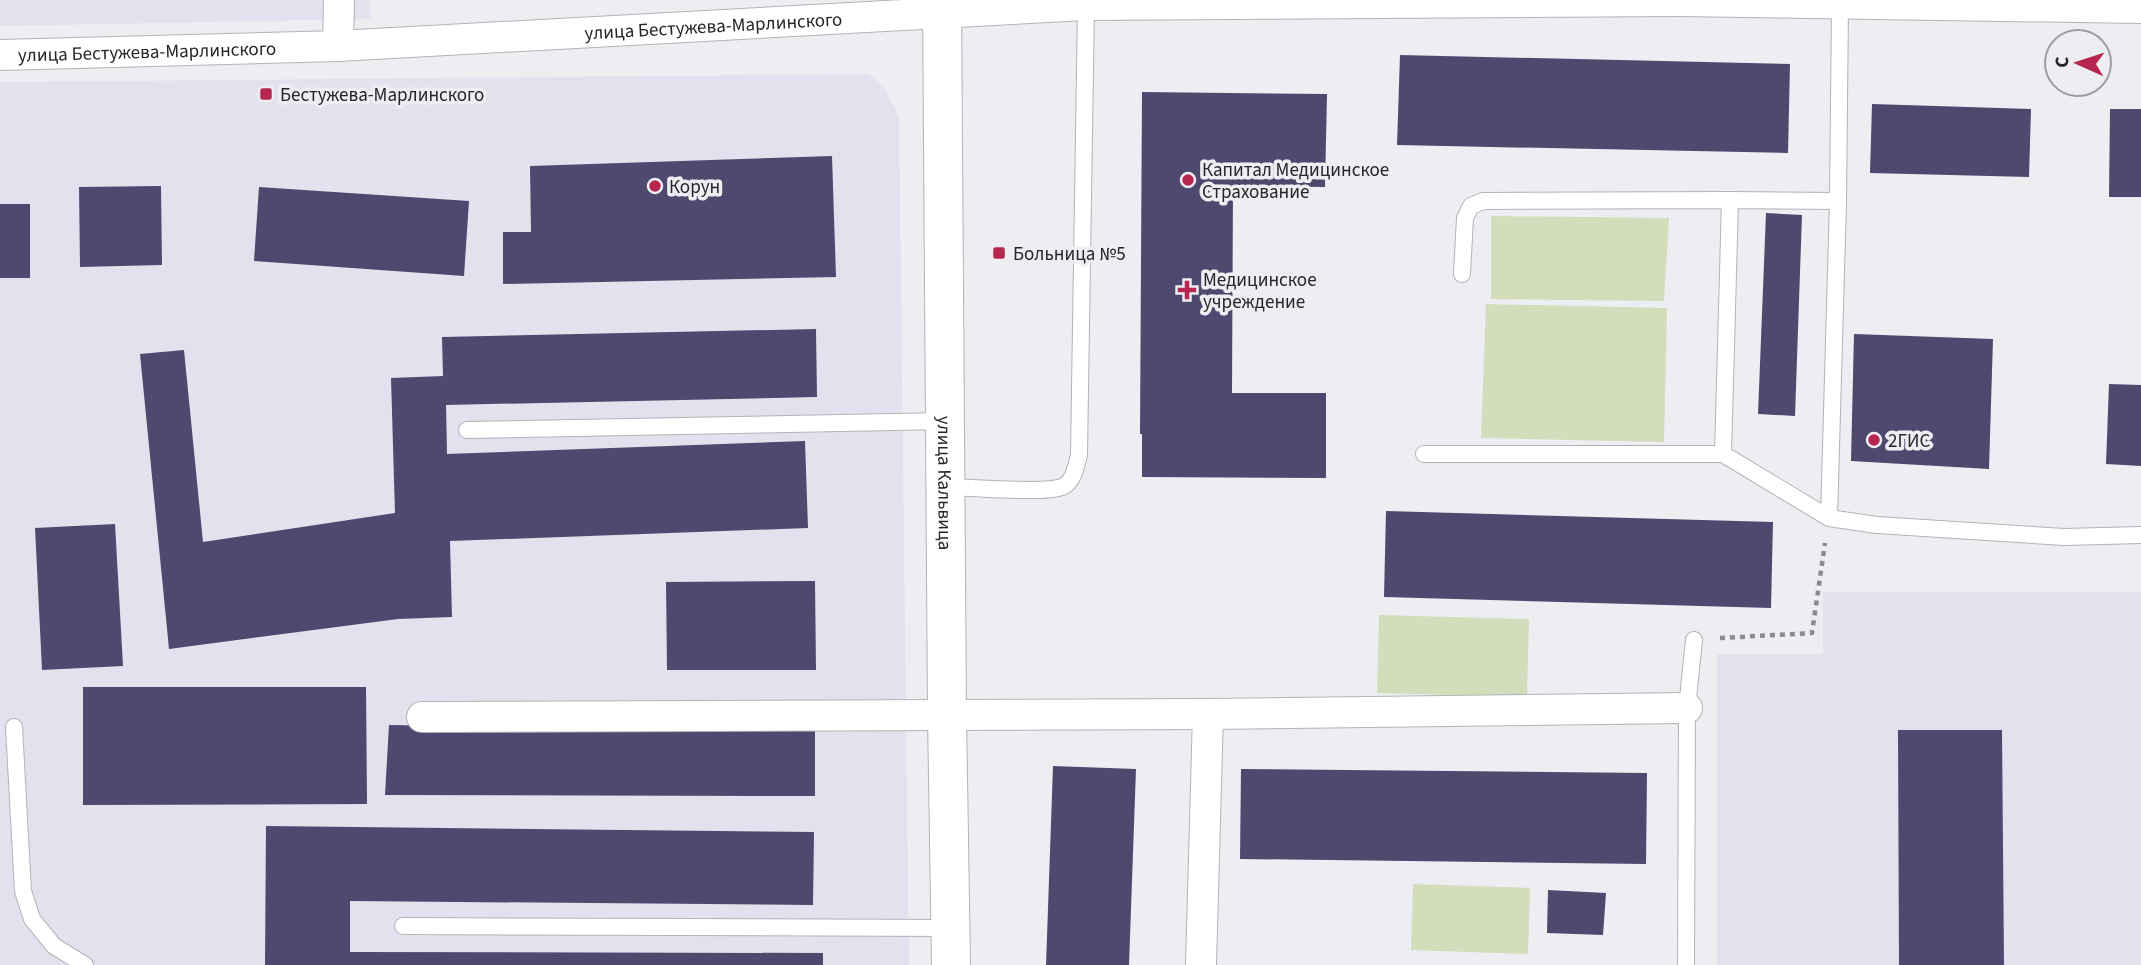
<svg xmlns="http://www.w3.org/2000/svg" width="2141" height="965" viewBox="0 0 2141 965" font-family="'Source Sans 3',sans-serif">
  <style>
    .built { fill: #e4e1ee }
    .green { fill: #d1ddbb }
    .building { fill: #4e496e }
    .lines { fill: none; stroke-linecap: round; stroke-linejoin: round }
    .lane-casing { stroke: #b3b2b7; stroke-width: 18 }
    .street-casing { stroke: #b3b2b7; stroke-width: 32 }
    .secondary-casing { stroke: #b3b2b7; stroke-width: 40 }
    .path { stroke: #8b8a8d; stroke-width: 4.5; stroke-dasharray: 5 5; stroke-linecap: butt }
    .lane { stroke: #fff; stroke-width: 16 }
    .street { stroke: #fff; stroke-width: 30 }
    .secondary { stroke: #fff; stroke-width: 38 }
    .poi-dot { fill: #b6264f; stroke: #eeedf2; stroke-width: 2.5 }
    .labels { text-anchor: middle; stroke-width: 7; stroke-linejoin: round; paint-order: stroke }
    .street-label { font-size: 19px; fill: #262527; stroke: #eeedf2 }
    .poi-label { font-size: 19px; fill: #262527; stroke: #eeedf2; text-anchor: start }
  </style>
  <rect width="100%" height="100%" fill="#eeedf2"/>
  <!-- built -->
  <path class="built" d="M0,0H370L371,19L0,26Z
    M869,74L885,89L899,117L909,965H0V82Z
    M1823,592H2141V965H1717V654H1823Z"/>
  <!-- green -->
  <path class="green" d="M1491,216L1669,218L1664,301L1491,299Z
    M1486,304L1667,308L1664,442L1481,438Z
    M1379,615L1529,619L1527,697L1377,693Z
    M1413,884L1530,888L1528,954L1411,950Z"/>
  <!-- building -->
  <path class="building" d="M1400,55L1790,64L1788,153L1397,145Z
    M1142,92L1327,94L1325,187L1233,186L1232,393H1326V478L1142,477V434H1140Z
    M1872,104L2031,109L2029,177L1870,173Z
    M2110,109H2141V197H2109Z
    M832,156L836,277L503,284V232H531L530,166Z
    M161,186L162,265L80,267L79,187Z
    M259,187L469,201L464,276L254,261Z
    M0,204H30V278H0Z
    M1766,213L1802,215L1795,416L1758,414Z
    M816,329L817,397L446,405L447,454L805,441L808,528L450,541L452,617L398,619L169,649L140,354L184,350L203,542L395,513L391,378L443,376L442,337Z
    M1854,334L1993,339L1989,469L1851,461Z
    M2109,384L2141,385V466L2106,464Z
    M1386,511L1773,522L1771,608L1384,597Z
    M115,524L123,666L42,670L35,528Z
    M815,581L816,670H667L666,582Z
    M83,687H366L367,804L83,805Z
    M389,725L815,731V796L385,795Z
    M1898,730H2002L2004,965H1899Z
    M1053,766L1136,769L1129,965H1046Z
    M1241,769L1647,773L1646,864L1240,859Z
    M266,826L814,832L813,905L350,901V952L823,953V965H265Z
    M1548,890L1606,893L1603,935L1547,933Z"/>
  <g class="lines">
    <defs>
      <path id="lane" d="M1462,274L1465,218L1471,206L1483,201L1730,200
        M467,430L946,421
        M1424,454H1723L1730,200L1838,201L1840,5
        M1723,454L1829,518L1877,525L2064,537L2141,535
        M946,487C970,487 1043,494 1062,487C1074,482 1076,466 1079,455L1086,5
        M1829,518L1838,201
        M14,727L23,891L32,919L54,946L85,965
        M403,926L951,928
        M1686,965L1687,708L1694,640"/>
      <g id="street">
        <path d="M338,46L339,0"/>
        <path id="s1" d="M0,55L338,46L1086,5L1679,1L2141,8"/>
        <path d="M422,717L1208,714L1687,708"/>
        <path d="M1201,965L1208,714"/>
      </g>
      <g id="secondary">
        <path id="s2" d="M942,0L947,714L951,965"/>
      </g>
    </defs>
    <!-- lane casing -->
    <use href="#lane" class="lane-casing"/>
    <!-- street casing -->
    <use href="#street" class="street-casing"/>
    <!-- secondary casing -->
    <use href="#secondary" class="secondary-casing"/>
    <!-- path -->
    <path class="path" d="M1720,638L1812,633L1825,543"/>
    <!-- lane -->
    <use href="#lane" class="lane"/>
    <!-- street -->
    <use href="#street" class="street"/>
    <!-- secondary -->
    <use href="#secondary" class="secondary"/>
  </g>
  <!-- markers -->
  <g class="poi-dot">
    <rect x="259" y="87" width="14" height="14" rx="3.5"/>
    <circle cx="1188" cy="180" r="7"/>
    <circle cx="655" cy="186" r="7"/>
    <rect x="992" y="246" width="14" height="14" rx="3.5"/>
    <path d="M1183.5 279.5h7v7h7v7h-7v7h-7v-7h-7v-7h7z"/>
    <circle cx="1874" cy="440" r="7"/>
  </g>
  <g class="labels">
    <!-- street labels -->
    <g class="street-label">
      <text dy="7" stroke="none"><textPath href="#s1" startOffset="714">улица Бестужева-Марлинского</textPath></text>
      <text dy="7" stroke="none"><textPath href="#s1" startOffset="147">улица Бестужева-Марлинского</textPath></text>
      <text dy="7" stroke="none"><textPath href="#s2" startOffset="483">улица Кальвица</textPath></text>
    </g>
    <!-- poi labels -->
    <g class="poi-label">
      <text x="280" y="101">Бестужева-Марлинского</text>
      <text x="1202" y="176">Капитал Медицинское<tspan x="1202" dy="22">Страхование</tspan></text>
      <text x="669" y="193">Корун</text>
      <text x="1013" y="260">Больница №5</text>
      <text x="1203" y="286">Медицинское<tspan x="1203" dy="22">учреждение</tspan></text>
      <text x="1888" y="447">2ГИС</text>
    </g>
  </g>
  <!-- north arrow -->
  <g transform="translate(2078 63) rotate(273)"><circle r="33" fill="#eeedf2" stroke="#9e9da1" stroke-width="2"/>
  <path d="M0-5L12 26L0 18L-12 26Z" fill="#b6264f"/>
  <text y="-10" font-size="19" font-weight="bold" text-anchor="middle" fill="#262527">С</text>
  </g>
</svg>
